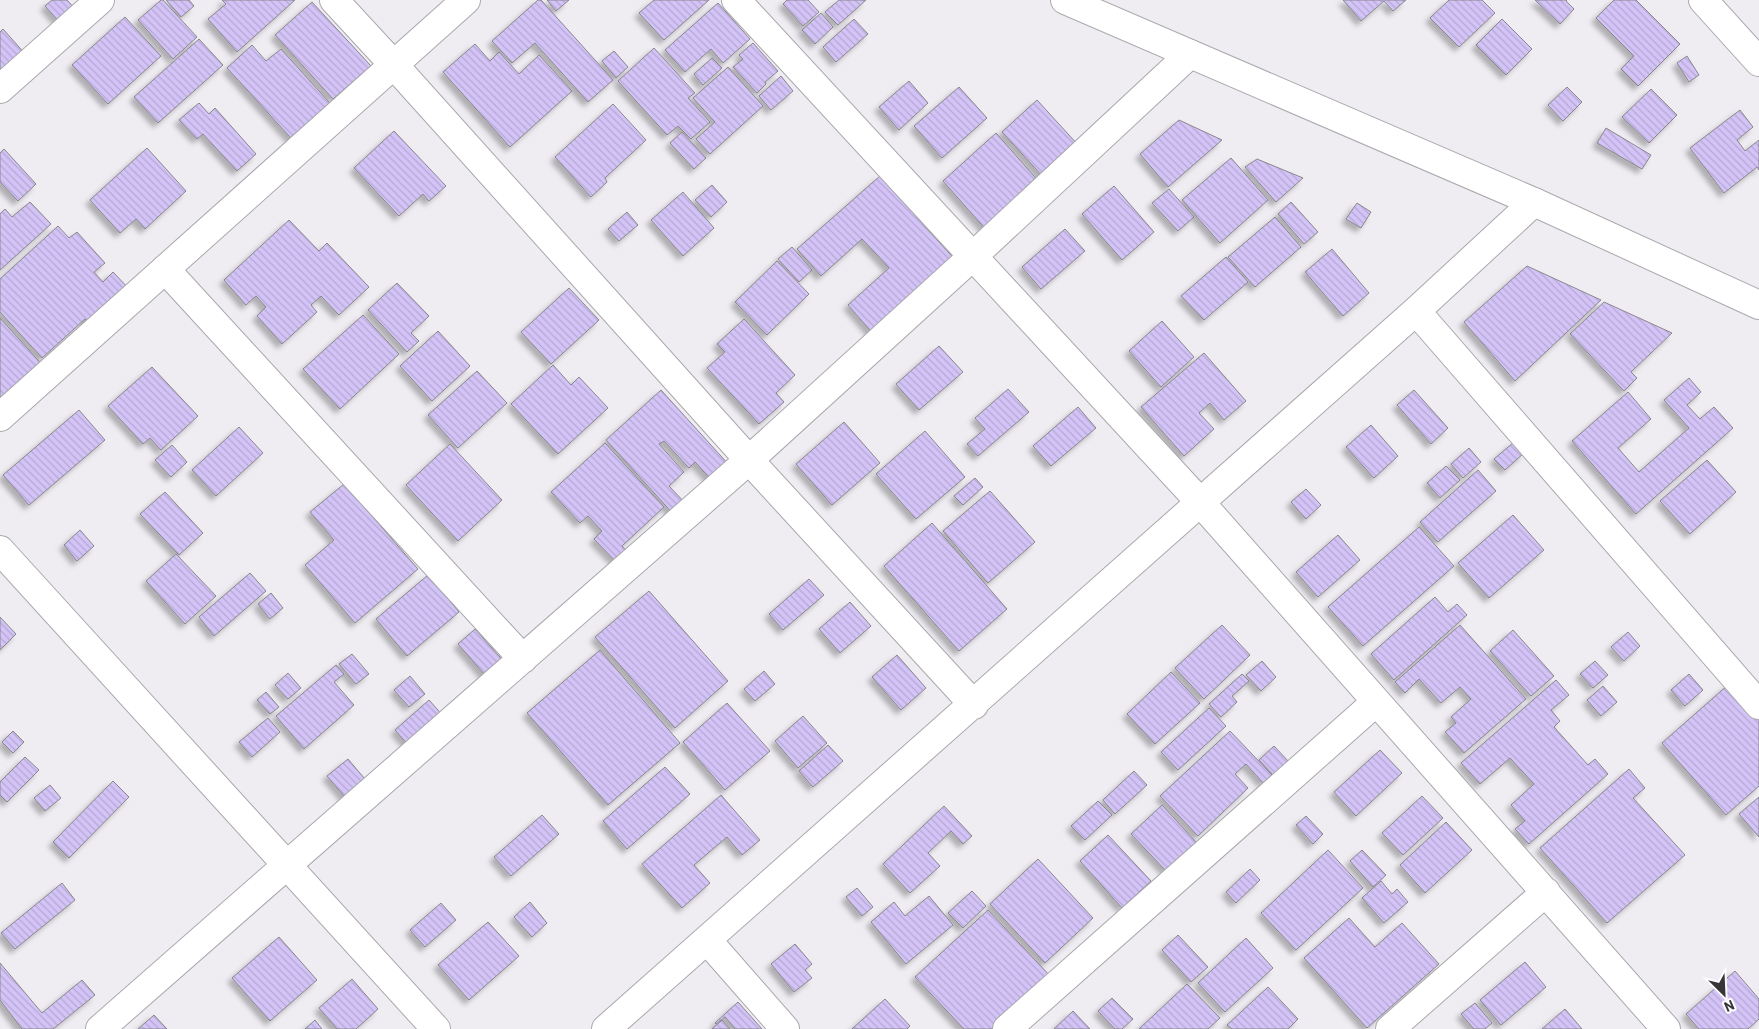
<svg xmlns="http://www.w3.org/2000/svg" width="1759" height="1029" viewBox="0 0 1759 1029" font-family="Barlow,sans-serif">
  <style>
    .building { fill: url(#building-back-hatch); stroke: #88878b; filter: url(#shadow) }
    .lines { fill: none; stroke-linecap: round; stroke-linejoin: round }
    .minor-casing { stroke: #a9a8ad; stroke-width: 30 }
    .major-casing { stroke: #a9a8ad; stroke-width: 30 }
    .minor { stroke: #fff; stroke-width: 28 }
    .major { stroke: #fff; stroke-width: 28 }
  </style>
  <defs>
    <pattern id="building-back-hatch" width="6" height="6" patternUnits="userSpaceOnUse" patternTransform="scale(1.25)"><rect width="6" height="6" fill="#d3c3f7"/><path d="M-1 5l2 2M0 0l6 6M5-1l2 2" fill="none" stroke="#b6a8d4"/></pattern>
    <filter id="shadow"><feDropShadow dx="-4.5" dy="4.5" stdDeviation="2.5" flood-color="#0004"/></filter>
  </defs>
  <rect width="100%" height="100%" fill="#efedf2"/>
  <!-- building -->
  <path class="building" d="M52,0H67L76,10L60,23L45,6Z
    M161,0H163L197,37L173,59L138,20Z
    M166,0H189L194,6L181,17Z
    M222,0H295L237,52L208,19L226,4Z
    M538,0H541L613,80L588,102L535,43L512,63L492,41Z
    M547,0H569L556,11Z
    M654,0H709L664,40L639,13Z
    M787,0H808L819,12L803,26L783,4Z
    M839,0H866L838,25L825,12Z
    M1343,0H1406L1393,11L1384,1L1361,21Z
    M1449,0H1482L1495,13L1459,47L1430,18Z
    M1535,0H1567L1566,1L1574,9L1560,24Z
    M1614,0H1636L1680,44L1638,86L1621,69L1634,56L1596,18Z
    M312,2L371,66L333,99L275,35Z
    M718,3L750,39L723,63L711,49L685,72L665,50Z
    M821,13L833,27L815,44L802,30Z
    M125,17L161,56L108,104L72,65Z
    M854,19L868,34L836,62L823,47Z
    M1502,19L1532,49L1506,75L1476,45Z
    M3,29L27,56L0,79V32Z
    M199,39L223,65L158,123L134,97Z
    M753,43L778,71L765,82L766,84L757,93L733,67L743,59L739,55Z
    M475,44L490,61L499,52L519,74L539,55L572,91L510,147L443,72Z
    M252,45L266,61L281,49L338,112L299,147L227,68Z
    M654,48L695,93L688,98L710,122L691,139L678,126L667,135L618,81Z
    M614,51L628,67L616,78L602,61Z
    M1687,56L1699,75L1689,82L1677,63Z
    M712,58L722,68L703,85L694,74Z
    M728,67L763,106L710,154L696,139L715,122L693,98Z
    M781,76L793,91L771,110L759,96Z
    M909,81L928,103L899,130L879,107Z
    M959,87L987,118L942,158L914,126Z
    M1567,87L1582,102L1563,121L1548,105Z
    M1651,89L1677,115L1649,143L1622,117Z
    M1037,100L1079,146L1044,178L1002,132Z
    M199,103L209,114L215,108L256,154L237,171L203,134L197,139L179,120Z
    M613,104L646,140L605,178L607,182L591,197L555,157Z
    M1740,110L1753,127L1737,140L1745,151L1759,140V170L1757,167L1724,193L1690,148Z
    M1179,120L1222,140L1168,187L1140,154Z
    M1606,128L1651,155L1642,169L1597,143Z
    M394,131L446,186L429,201L423,194L399,216L354,168Z
    M682,132L706,158L694,169L670,143Z
    M996,133L1041,184L988,232L943,181Z
    M147,148L186,191L145,229L136,219L120,233L90,200Z
    M4,149L36,184L18,201L0,182V153Z
    M1231,158L1268,200L1220,243L1182,200Z
    M1257,159L1303,178L1276,202L1245,167Z
    M880,176L957,262L875,336L848,305L889,268L862,239L821,276L797,249Z
    M712,185L727,202L711,217L695,200Z
    M1114,186L1154,232L1122,260L1082,214Z
    M1169,189L1194,217L1178,231L1152,203Z
    M683,192L714,228L683,256L651,220Z
    M30,202L51,224L0,270V214L5,209L12,217Z
    M1291,202L1318,232L1304,244L1278,214Z
    M1357,203L1371,212L1361,228L1346,219Z
    M627,212L638,225L619,241L608,229Z
    M1275,217L1301,247L1255,287L1228,257Z
    M289,220L319,251L327,243L369,287L339,315L321,296L311,305L317,312L282,344L257,316L266,307L256,296L246,305L224,280Z
    M58,226L69,238L77,232L105,263L94,272L103,282L113,272L131,291L92,326L85,319L42,358L0,312V279Z
    M1065,229L1085,251L1041,289L1022,267Z
    M792,247L812,270L799,282L778,259Z
    M1332,249L1369,293L1343,316L1305,272Z
    M1226,257L1248,282L1204,320L1181,296Z
    M777,261L809,294L767,335L735,302Z
    M1527,266L1601,300L1515,381L1464,322Z
    M397,283L429,316L411,333L419,341L407,352L368,310Z
    M569,288L599,320L551,364L521,332Z
    M1604,302L1672,333L1631,372L1637,378L1624,391L1570,334Z
    M363,315L399,354L340,409L303,369Z
    M0,318L47,370L8,405L0,397Z
    M744,319L795,375L776,393L784,402L759,424L707,368L725,352L717,344Z
    M1162,321L1194,357L1161,387L1129,351Z
    M438,331L470,366L432,401L400,366Z
    M939,346L963,372L919,410L896,384Z
    M1204,353L1246,401L1224,420L1210,403L1199,413L1214,429L1184,456L1141,407Z
    M553,365L571,385L579,377L608,408L558,454L511,404Z
    M152,367L198,416L161,450L150,438L143,444L108,406Z
    M477,371L507,403L458,448L428,415Z
    M1689,378L1701,392L1687,405L1700,419L1714,407L1733,428L1636,514L1572,441L1628,392L1651,419L1618,448L1639,472L1689,428L1664,400Z
    M1008,389L1029,412L978,456L967,444L985,429L975,418Z
    M661,390L730,466L712,481L695,462L689,468L664,441L659,444L684,472L669,486L687,505L675,516L606,440Z
    M1414,390L1448,428L1431,444L1397,405Z
    M1078,407L1096,428L1051,466L1033,446Z
    M79,410L105,440L29,505L3,475Z
    M844,422L880,463L832,505L796,464Z
    M1371,425L1398,456L1374,478L1346,447Z
    M239,427L263,453L216,496L192,470Z
    M925,431L965,477L916,519L876,474Z
    M1514,442L1524,453L1505,470L1494,459Z
    M605,443L664,507L622,546L631,556L620,566L594,539L602,531L588,516L580,523L551,492Z
    M450,444L502,500L458,541L406,485Z
    M172,445L187,462L171,477L155,460Z
    M1469,448L1481,462L1463,478L1451,464Z
    M1707,460L1736,492L1690,534L1660,501Z
    M1446,466L1460,480L1440,498L1427,483Z
    M1478,470L1496,491L1438,542L1420,522Z
    M975,478L983,487L963,505L954,496Z
    M344,484L418,569L355,623L305,565L334,540L310,512Z
    M1306,489L1321,505L1306,519L1291,502Z
    M990,491L1035,542L988,583L943,531Z
    M165,492L203,533L179,555L140,514Z
    M1513,515L1544,550L1489,598L1458,563Z
    M932,523L1007,609L959,651L884,566Z
    M1419,527L1454,566L1363,646L1328,607Z
    M80,530L94,546L77,561L64,545Z
    M1338,535L1360,560L1318,597L1296,572Z
    M176,554L216,596L185,624L146,581Z
    M250,573L266,591L214,636L199,617Z
    M428,575L459,612L407,656L376,619Z
    M809,579L824,595L783,630L769,614Z
    M649,591L728,681L675,728L595,637Z
    M271,593L283,608L270,619L258,604Z
    M1435,597L1448,612L1457,604L1467,615L1394,680L1371,654Z
    M850,602L871,626L840,653L819,629Z
    M0,617L16,634L0,650Z
    M1222,625L1250,655L1204,699L1175,668Z
    M1460,625L1526,699L1464,753L1445,732L1456,723L1451,717L1471,699L1460,687L1441,703L1419,679L1405,693L1395,682Z
    M475,629L507,665L490,681L458,644Z
    M1513,630L1554,676L1531,696L1490,651Z
    M1628,632L1640,646L1624,661L1611,647Z
    M600,650L680,743L608,805L527,713Z
    M352,654L369,674L356,684L339,664Z
    M897,655L926,688L901,710L872,677Z
    M1262,661L1276,677L1261,691L1246,675Z
    M1595,661L1608,675L1593,688L1580,674Z
    M336,665L344,674L334,682L354,705L304,749L276,716Z
    M764,671L775,684L755,701L744,689Z
    M1171,672L1200,703L1155,744L1127,714Z
    M288,673L301,688L288,699L275,685Z
    M1242,674L1249,681L1232,696L1237,702L1221,717L1209,704Z
    M1689,674L1703,690L1685,706L1671,690Z
    M410,676L425,694L409,707L394,690Z
    M1556,680L1569,695L1551,710L1560,721L1554,727L1588,765L1595,759L1608,774L1529,844L1515,829L1525,821L1511,805L1534,784L1510,758L1480,784L1461,763Z
    M1729,684L1759,717V786L1726,815L1662,743Z
    M1603,686L1617,702L1601,716L1587,700Z
    M266,692L279,707L270,714L257,700Z
    M429,700L446,719L412,749L395,730Z
    M727,703L770,751L725,790L683,742Z
    M1209,708L1226,726L1178,770L1161,752Z
    M803,716L827,743L798,768L775,741Z
    M268,718L280,732L252,757L239,742Z
    M13,731L24,742L13,753L2,742Z
    M1230,731L1272,775L1263,783L1246,764L1235,774L1248,788L1198,836L1160,796Z
    M828,745L843,761L813,787L799,771Z
    M1274,746L1289,762L1274,776L1259,760Z
    M1380,750L1402,773L1356,816L1334,792Z
    M25,757L39,770L7,802L0,795V782Z
    M348,759L370,785L350,803L327,776Z
    M665,767L690,794L627,849L603,821Z
    M1629,769L1645,788L1633,798L1685,855L1607,923L1540,848Z
    M1134,771L1147,785L1115,814L1103,800Z
    M113,781L129,797L69,858L53,842Z
    M50,785L61,798L45,811L34,798Z
    M721,795L760,840L742,855L727,837L694,865L710,883L682,908L642,864Z
    M1422,796L1443,818L1403,855L1382,833Z
    M1759,797V837L1739,814Z
    M1098,801L1112,815L1085,840L1071,826Z
    M1162,805L1197,843L1166,871L1131,834Z
    M944,806L972,836L963,844L951,831L928,853L940,866L910,893L883,864Z
    M542,815L559,834L511,876L494,857Z
    M1306,816L1323,834L1313,844L1296,825Z
    M1446,822L1472,850L1425,893L1400,865Z
    M1108,835L1151,881L1122,908L1080,861Z
    M1328,850L1363,888L1296,950L1261,913Z
    M1362,850L1386,875L1373,887L1350,861Z
    M1038,859L1093,918L1045,963L990,904Z
    M1250,869L1260,880L1236,903L1226,892Z
    M1381,881L1392,894L1397,889L1408,902L1384,923L1362,898Z
    M62,883L75,900L15,949L1,933Z
    M857,888L873,907L862,916L846,897Z
    M972,891L986,906L963,928L948,913Z
    M929,896L953,925L906,964L871,922L894,902L905,916Z
    M530,902L547,923L532,937L514,917Z
    M441,903L456,920L425,947L410,930Z
    M988,910L1052,978L996,1029H964L915,977Z
    M1349,918L1375,947L1402,923L1439,964L1367,1028L1304,958Z
    M488,922L519,956L469,1000L438,965Z
    M1178,935L1208,967L1191,982L1162,950Z
    M279,937L317,980L270,1021L232,978Z
    M1246,938L1273,968L1225,1012L1198,983Z
    M795,944L812,964L805,970L812,978L794,992L771,964Z
    M1525,962L1546,987L1501,1025L1480,1000Z
    M0,963L42,1013L82,980L95,995L53,1029H22L0,1000Z
    M1735,971L1759,999V1019L1748,1029H1699L1686,1014Z
    M352,979L378,1009L356,1029H337L319,1008Z
    M1187,984L1220,1018L1208,1029H1139Z
    M1268,987L1298,1019L1288,1029H1232L1227,1025Z
    M1112,998L1133,1019L1122,1029H1115L1098,1011Z
    M885,999L910,1026L907,1029H852Z
    M738,1002L762,1029H735L725,1017L716,1024L715,1023Z
    M1475,1003L1492,1023L1485,1029H1474L1461,1014Z
    M1565,1009L1582,1029H1542Z
    M1073,1011L1090,1029H1054Z
    M154,1015L167,1029H138Z
    M315,1020L322,1029H305Z
    M722,1020L730,1029H712Z"/>
  <g class="lines">
    <defs>
      <path id="minor" d="M334,0L394,65L749,460L974,705
        M736,0L1200,502L1666,1029
        M1703,0L1759,62
        M0,89L100,0
        M165,269L523,659
        M1416,311L1759,705
        M0,417L466,0
        M0,550L436,1029
        M707,940L785,1029
        M100,1029L749,460L972,257L1190,54
        M606,1029L1416,311L1534,202
        M1007,1029L1376,702
        M1390,1029L1546,892"/>
      <path id="major" d="M1065,0L1534,202L1759,305"/>
    </defs>
    <!-- minor casing -->
    <use href="#minor" class="minor-casing"/>
    <!-- major casing -->
    <use href="#major" class="major-casing"/>
    <!-- minor -->
    <use href="#minor" class="minor"/>
    <!-- major -->
    <use href="#major" class="major"/>
  </g>
  <!-- north arrow -->
  <g transform="translate(1724 994) rotate(156)" stroke="#fcfbff" stroke-width="4" paint-order="stroke">
  <path d="M0-4L9 19L0 12L-9 19Z" fill="#363638"/>
  <text y="-8" font-size="14" font-weight="bold" text-anchor="middle" fill="#363638">N</text>
  </g>
</svg>
